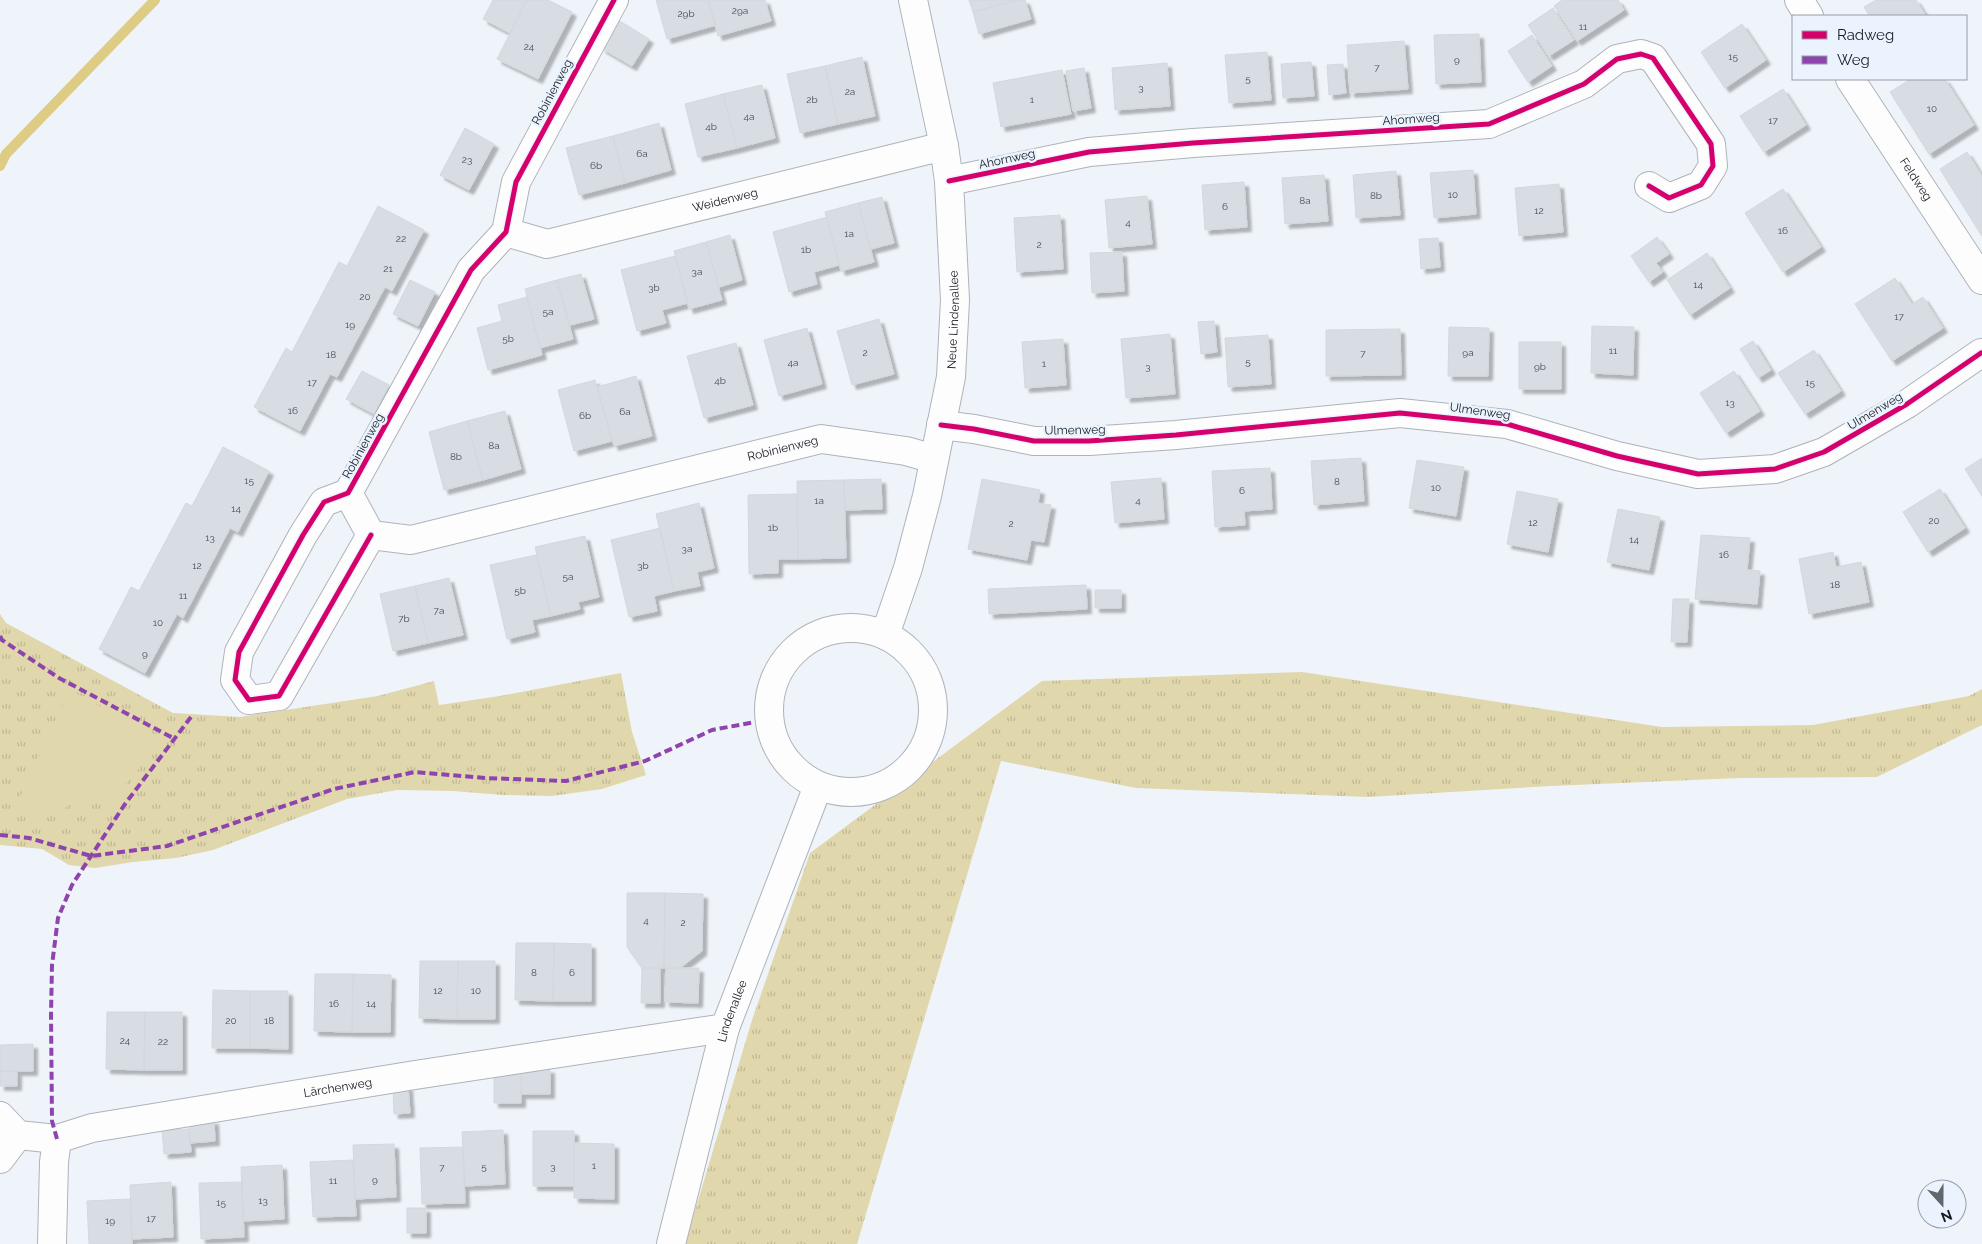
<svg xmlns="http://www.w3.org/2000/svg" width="1982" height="1244" viewBox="0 0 1982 1244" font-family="Raleway,sans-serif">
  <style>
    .grass { fill: url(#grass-tufts) }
    .green { fill: #e1d7ac }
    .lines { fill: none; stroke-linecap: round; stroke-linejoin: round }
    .stream { stroke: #decb84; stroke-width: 10 }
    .building { fill: #d8dde3; stroke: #d3d8de; filter: url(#shadow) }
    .minor-casing { stroke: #aeb3b9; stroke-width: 30 }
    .minor { stroke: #fdfdfe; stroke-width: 28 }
    .quiet { stroke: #8e44ad; stroke-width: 4; stroke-dasharray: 8 4; stroke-linecap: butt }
    .cycleway-casing { stroke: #ebf4fe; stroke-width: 8 }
    .cycleway { stroke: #d6006c; stroke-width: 5 }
    .labels { text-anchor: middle; stroke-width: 5; stroke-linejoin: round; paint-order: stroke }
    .number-label { font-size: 10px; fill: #484e54 }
    .street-label { font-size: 12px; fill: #161b21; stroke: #ebf4fe }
  </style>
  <defs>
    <pattern id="grass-tufts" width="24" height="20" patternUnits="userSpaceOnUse" patternTransform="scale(1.25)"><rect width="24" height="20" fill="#e1d7ac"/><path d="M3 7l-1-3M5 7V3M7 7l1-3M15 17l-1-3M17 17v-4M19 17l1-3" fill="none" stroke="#c0b894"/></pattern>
    <filter id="shadow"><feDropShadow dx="4.5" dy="4.5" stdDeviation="1" flood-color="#0004"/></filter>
  </defs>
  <rect width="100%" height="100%" fill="#eff4fa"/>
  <!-- grass -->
  <path class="grass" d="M0,614L6,623L173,713L240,717L378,696L434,681L439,705L500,696L621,673L632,732L646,775L602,789L552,796L503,795L453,791L397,790L347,799L213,850L176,858L133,862L95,868L69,865L42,849L0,845Z
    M1302,672L1662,727L1813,725L1969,696L1982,689V725L1877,777L1740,778L1551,786L1368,797L1136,788L1001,761L857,1244H685L752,1020L810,853L1042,681Z"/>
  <!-- green -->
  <path class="green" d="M70,690L163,741L109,803L82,798L51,816L15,808Z"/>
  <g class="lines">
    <!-- stream -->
    <path class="stream" d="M0,166L6,154L155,0"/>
  </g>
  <!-- building -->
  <path class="building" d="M493,0H527L510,33L483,19Z
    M527,0H548L572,12L538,79L497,59Z
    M656,0H708L716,25L667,39Z
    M708,0H765L771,21L718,36Z
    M969,0H1016L973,12Z
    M1016,0H1025L1031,19L979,34L973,12Z
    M1562,0H1618L1624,10L1577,41L1554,6Z
    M1876,0H1916L1926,16H1870L1864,7Z
    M1553,8L1574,40L1549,56L1528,25Z
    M618,20L649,39L632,66L601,48Z
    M1742,24L1766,60L1725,88L1701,52Z
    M1479,34L1481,82L1436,84L1434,35Z
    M1532,35L1552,66L1528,82L1508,51Z
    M1404,41L1408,89L1350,93L1347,45Z
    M1267,52L1271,100L1229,103L1225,55Z
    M862,57L875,116L838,124L825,66Z
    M1311,62L1314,96L1283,98L1281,64Z
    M1167,63L1170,106L1115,110L1112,68Z
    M1343,64L1346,93L1329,95L1327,65Z
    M825,66L838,124L800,133L787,74Z
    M1084,68L1091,108L1073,111L1066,71Z
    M1062,70L1071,114L1001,127L993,83Z
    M1911,79H1945L1974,125L1929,154L1890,92Z
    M762,85L775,138L737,148L723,94Z
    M1783,89L1806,125L1764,152L1740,116Z
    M723,94L737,148L698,157L685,104Z
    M659,123L671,170L625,183L613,136Z
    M465,128L494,144L469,190L440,175Z
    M613,136L625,183L579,195L566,148Z
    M1967,152L1982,176V236L1940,169Z
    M1473,170L1476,214L1434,218L1430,173Z
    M1396,171L1400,215L1356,218L1353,175Z
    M1324,175L1328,221L1285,224L1282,178Z
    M1244,182L1247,227L1205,230L1202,185Z
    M1559,184L1563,232L1519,236L1515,188Z
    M1783,189L1821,247L1783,272L1745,213Z
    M1147,196L1152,244L1109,248L1105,200Z
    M882,197L894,243L871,249L858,203Z
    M858,203L874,262L841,271L825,212Z
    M378,206L424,230L392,291L385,287L337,377L330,374L300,431L254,407L286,348L292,352L339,262L347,266Z
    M1060,215L1063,269L1017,272L1014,218Z
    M827,217L839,265L814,272L817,284L789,292L773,232Z
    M730,235L742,280L719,287L706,242Z
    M1657,237L1669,254L1656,263L1663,272L1649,282L1631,256Z
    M1438,238L1440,267L1421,269L1419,239Z
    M706,242L722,300L689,309L674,251Z
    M1122,252L1124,291L1092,293L1090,253Z
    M1707,253L1730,288L1690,315L1667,280Z
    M675,256L688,303L662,310L666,323L637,331L621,270Z
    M581,274L594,319L570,325L557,280Z
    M1895,278L1912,304L1923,297L1943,328L1892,361L1855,304Z
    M410,280L435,292L418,326L393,314Z
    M557,280L573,339L540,348L525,289Z
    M527,297L542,355L488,370L477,328L502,321L498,305Z
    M879,319L894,374L852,385L837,331Z
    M1214,321L1217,352L1201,354L1198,322Z
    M1592,326L1634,327L1633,375L1591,373Z
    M1449,327L1489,328L1488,376H1448Z
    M807,328L822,384L779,396L764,340Z
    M1400,329L1401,375L1326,376V330Z
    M1170,334L1175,394L1126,398L1121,339Z
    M1268,335L1271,384L1228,387L1225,338Z
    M1063,339L1066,385L1025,388L1022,342Z
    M1753,341L1771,370L1758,378L1740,349Z
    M1519,342H1561V389H1519Z
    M736,343L753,405L704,418L687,356Z
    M1814,350L1841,391L1805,414L1778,373Z
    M362,371L389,385L374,414L346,399Z
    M1734,371L1760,411L1726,433L1700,393Z
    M636,376L652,436L614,446L597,387Z
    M595,380L612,441L574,451L558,390Z
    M505,411L521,469L483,480L467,421Z
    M467,421L483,480L444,490L429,432Z
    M223,447L269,471L238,532L230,528L183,618L177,614L145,673L99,649L131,587L139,591L186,503L192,506Z
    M1361,458L1364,501L1314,505L1311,461Z
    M1982,458V496L1965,469Z
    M1417,460L1464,467L1456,516L1409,508Z
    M1270,468L1272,509L1244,511L1245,525L1215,527L1212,471Z
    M1161,478L1164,519L1115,523L1111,482Z
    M881,479L882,509L845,510L844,480Z
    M982,479L1040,490L1038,503L1051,505L1044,542L1031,540L1027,560L968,549Z
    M844,480L846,558L798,559L797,481Z
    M1940,489L1965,528L1928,552L1903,512Z
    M1517,491L1558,499L1548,552L1507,544Z
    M797,494L798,559H778V573L749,574L748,495Z
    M699,503L714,568L697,572L700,586L674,591L656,514Z
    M1618,509L1660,517L1649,570L1607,562Z
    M660,528L674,591L654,596L657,611L629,617L611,540Z
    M1701,535L1750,538L1747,570L1760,571L1757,604L1695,599Z
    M585,536L599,597L578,602L580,609L551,616L535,547Z
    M1833,552L1836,567L1861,562L1869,602L1809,614L1799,559Z
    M536,555L551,616L532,620L535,632L507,639L490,565Z
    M449,578L463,635L428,643L415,586Z
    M1086,585L1087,609L989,614L988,589Z
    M415,586L428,643L393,651L380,594Z
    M1095,590H1121V608H1095Z
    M1673,599H1689L1687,642H1671Z
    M627,893H665L664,968H642L627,947Z
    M665,893L703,894L702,951L680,968H664Z
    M516,943H554L553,1001L515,1000Z
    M554,943L591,944V1001H553Z
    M420,961H458L457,1019L419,1018Z
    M458,961H495V1019H457Z
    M642,968H660V1003H641Z
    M666,968H699L698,1003L665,1002Z
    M315,974H353L352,1032L314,1031Z
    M353,974L391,975L390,1032H352Z
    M213,990L250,991V1048H212Z
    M250,991H288V1049L250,1048Z
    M107,1012H145L144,1070L106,1069Z
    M145,1012H182V1070H144Z
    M33,1044V1071H0V1045Z
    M521,1068L550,1069V1094H521Z
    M0,1071L17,1072V1086H0Z
    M494,1072H521V1103H494Z
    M408,1086L410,1113L394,1114L393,1087Z
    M214,1120L215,1141L190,1143L189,1121Z
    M189,1129L191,1152L164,1154L162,1130Z
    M503,1130L505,1184L465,1186L462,1132Z
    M533,1131H574V1186H533Z
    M574,1143L614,1144V1199L574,1198Z
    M394,1144L396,1197L355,1199L353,1145Z
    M463,1147L465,1203L422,1204L420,1148Z
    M353,1160L356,1216L313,1217L310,1162Z
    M282,1165L284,1219L243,1221L241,1167Z
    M171,1182L173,1237L132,1239L130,1185Z
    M242,1182L244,1237L201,1239L199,1183Z
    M130,1199L132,1244H89L87,1201Z
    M407,1208H426V1233H407Z"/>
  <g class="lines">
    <defs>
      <g id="minor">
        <path d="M1799,0L1809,16"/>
        <path id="s1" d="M1850,79L1982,280"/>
        <path d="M949,181L1089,152L1193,143L1489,124L1584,84L1617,59L1641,54L1653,58L1711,144L1713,166L1701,185L1669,198L1649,186"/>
        <path id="s2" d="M506,232L547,244L944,146"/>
        <path d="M941,425L974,429L1034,441H1089L1176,435L1400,413L1507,424L1617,456L1698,474L1775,469L1824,452L1907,404L1981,353"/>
        <path id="s3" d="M348,493L371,535L411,540L821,439L906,451L934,459"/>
        <path d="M371,535L279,696L249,700L235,680L239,652L303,535L324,502L348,493L471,270L506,232L516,182L614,0"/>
        <circle cx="851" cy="710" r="82"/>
        <path id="s4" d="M885,635L908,568L927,496L951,377L955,300L949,181L944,146L913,0"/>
        <path d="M0,1116L18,1135L57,1139"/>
        <path d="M0,1159L18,1135"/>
        <path id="s5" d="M52,1244L54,1162L57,1139L92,1128L415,1075L725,1028"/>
        <path id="s6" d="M671,1244L725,1028L818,786"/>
      </g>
    </defs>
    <!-- minor casing -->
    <use href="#minor" class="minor-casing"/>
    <!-- minor -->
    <use href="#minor" class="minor"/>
    <!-- quiet -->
    <path class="quiet" d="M0,636L2,640L59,678L175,739
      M0,835L29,838L91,856L167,846L334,789L415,772L485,778L566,781L645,761L712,730L755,722
      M57,1139L52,1121L51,1015L52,965L58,918L72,885L125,804L191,717"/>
    <defs>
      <path id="cycleway" d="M949,181L1089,152L1193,143L1489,124L1584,84L1617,59L1641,54L1653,58L1711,144L1713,166L1701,185L1669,198L1649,186
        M941,425L974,429L1034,441H1089L1176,435L1400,413L1507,424L1617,456L1698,474L1775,469L1824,452L1907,404L1981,353
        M371,535L279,696L249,700L235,680L239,652L303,535L324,502L348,493L471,270L506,232L516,182L614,0"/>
    </defs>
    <!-- cycleway casing -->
    <use href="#cycleway" class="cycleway-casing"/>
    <!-- cycleway -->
    <use href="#cycleway" class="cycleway"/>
  </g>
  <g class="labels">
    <!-- number labels -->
    <g class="number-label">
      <text x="740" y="14">29a</text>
      <text x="686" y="17">29b</text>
      <text x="1583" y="30">11</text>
      <text x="529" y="50">24</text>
      <text x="1733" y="60">15</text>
      <text x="1457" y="63">9</text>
      <text x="1377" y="71">7</text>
      <text x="1248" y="82">5</text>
      <text x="1141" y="91">3</text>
      <text x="850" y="95">2a</text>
      <text x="812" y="103">2b</text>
      <text x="1032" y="103">1</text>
      <text x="1932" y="112">10</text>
      <text x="749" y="120">4a</text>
      <text x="1773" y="124">17</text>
      <text x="711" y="130">4b</text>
      <text x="642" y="157">6a</text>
      <text x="467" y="163">23</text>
      <text x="596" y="169">6b</text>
      <text x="1453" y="198">10</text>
      <text x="1376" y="199">8b</text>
      <text x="1305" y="204">8a</text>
      <text x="1225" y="210">6</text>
      <text x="1539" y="214">12</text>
      <text x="1128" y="226">4</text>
      <text x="1783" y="234">16</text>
      <text x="849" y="237">1a</text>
      <text x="401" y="242">22</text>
      <text x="1039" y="248">2</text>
      <text x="806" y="253">1b</text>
      <text x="388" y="272">21</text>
      <text x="697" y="275">3a</text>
      <text x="1698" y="288">14</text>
      <text x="654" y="291">3b</text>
      <text x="365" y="300">20</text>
      <text x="548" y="315">5a</text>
      <text x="1899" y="320">17</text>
      <text x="350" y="328">19</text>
      <text x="508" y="342">5b</text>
      <text x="1613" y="354">11</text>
      <text x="865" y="356">2</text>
      <text x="1468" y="356">9a</text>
      <text x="1363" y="357">7</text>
      <text x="331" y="358">18</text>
      <text x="1248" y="365">5</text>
      <text x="793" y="366">4a</text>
      <text x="1044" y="367">1</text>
      <text x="1148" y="370">3</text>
      <text x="1540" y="370">9b</text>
      <text x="720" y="384">4b</text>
      <text x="312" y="386">17</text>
      <text x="1810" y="386">15</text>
      <text x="1730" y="406">13</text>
      <text x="293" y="414">16</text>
      <text x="625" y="415">6a</text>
      <text x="585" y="419">6b</text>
      <text x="494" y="449">8a</text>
      <text x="456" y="460">8b</text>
      <text x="249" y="484">15</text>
      <text x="1337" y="485">8</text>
      <text x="1436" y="491">10</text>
      <text x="1242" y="494">6</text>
      <text x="819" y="504">1a</text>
      <text x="1138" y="504">4</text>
      <text x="236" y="512">14</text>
      <text x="1934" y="524">20</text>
      <text x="1533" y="526">12</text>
      <text x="1011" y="527">2</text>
      <text x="773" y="531">1b</text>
      <text x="210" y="541">13</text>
      <text x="1634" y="543">14</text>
      <text x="687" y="552">3a</text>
      <text x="1724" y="558">16</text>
      <text x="197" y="569">12</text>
      <text x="643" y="569">3b</text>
      <text x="568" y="580">5a</text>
      <text x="1835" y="588">18</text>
      <text x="520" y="594">5b</text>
      <text x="183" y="599">11</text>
      <text x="439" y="614">7a</text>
      <text x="404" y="622">7b</text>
      <text x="158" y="626">10</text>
      <text x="145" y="657">9</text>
      <text x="646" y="924">4</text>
      <text x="683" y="926">2</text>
      <text x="534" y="976">8</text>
      <text x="572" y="976">6</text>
      <text x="438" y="994">12</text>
      <text x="476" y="994">10</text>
      <text x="334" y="1007">16</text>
      <text x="371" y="1007">14</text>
      <text x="231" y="1024">20</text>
      <text x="269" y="1024">18</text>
      <text x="125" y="1044">24</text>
      <text x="163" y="1045">22</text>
      <text x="594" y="1169">1</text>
      <text x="484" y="1170">5</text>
      <text x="553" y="1170">3</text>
      <text x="442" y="1171">7</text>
      <text x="375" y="1183">9</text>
      <text x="333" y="1184">11</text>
      <text x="263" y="1204">13</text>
      <text x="221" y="1206">15</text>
      <text x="151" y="1222">17</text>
      <text x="110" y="1224">19</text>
    </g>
    <!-- street labels -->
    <g class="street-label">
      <text transform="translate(552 92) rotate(-62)" y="4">Robinienweg</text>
      <text transform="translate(1411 119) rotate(-4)" y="4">Ahornweg</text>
      <text transform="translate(1007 159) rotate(-12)" y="4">Ahornweg</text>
      <text dy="4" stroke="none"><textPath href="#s1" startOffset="120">Feldweg</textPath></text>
      <text dy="4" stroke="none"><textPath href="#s2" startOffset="226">Weidenweg</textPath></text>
      <text dy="4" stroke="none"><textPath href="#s4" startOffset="324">Neue Lindenallee</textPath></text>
      <text transform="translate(1480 411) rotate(8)" y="4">Ulmenweg</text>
      <text transform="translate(1875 411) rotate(-31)" y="4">Ulmenweg</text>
      <text transform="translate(1075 430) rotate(-1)" y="4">Ulmenweg</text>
      <text transform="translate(363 446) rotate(-61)" y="4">Robinienweg</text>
      <text dy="4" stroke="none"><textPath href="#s3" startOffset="471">Robinienweg</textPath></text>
      <text dy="4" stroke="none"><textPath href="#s6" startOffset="241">Lindenallee</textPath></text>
      <text dy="4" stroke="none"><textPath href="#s5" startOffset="391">Lärchenweg</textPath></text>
    </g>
  </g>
  <!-- legend -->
  <rect x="1792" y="15" width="175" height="65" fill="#ebf4fe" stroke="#969da6"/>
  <rect x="1802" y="31" width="25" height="8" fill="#d6006c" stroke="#969da6"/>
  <text x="1837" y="40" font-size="15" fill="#161b21">Radweg</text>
  <rect x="1802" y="56" width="25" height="8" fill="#8e44ad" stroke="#969da6"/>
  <text x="1837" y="65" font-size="15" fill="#161b21">Weg</text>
  <!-- north arrow -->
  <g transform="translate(1942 1204) rotate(159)"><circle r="24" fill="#ebf4fe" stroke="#969da6"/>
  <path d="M0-4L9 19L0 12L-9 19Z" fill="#62676d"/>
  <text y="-8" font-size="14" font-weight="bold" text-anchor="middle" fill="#161b21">N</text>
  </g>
</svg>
